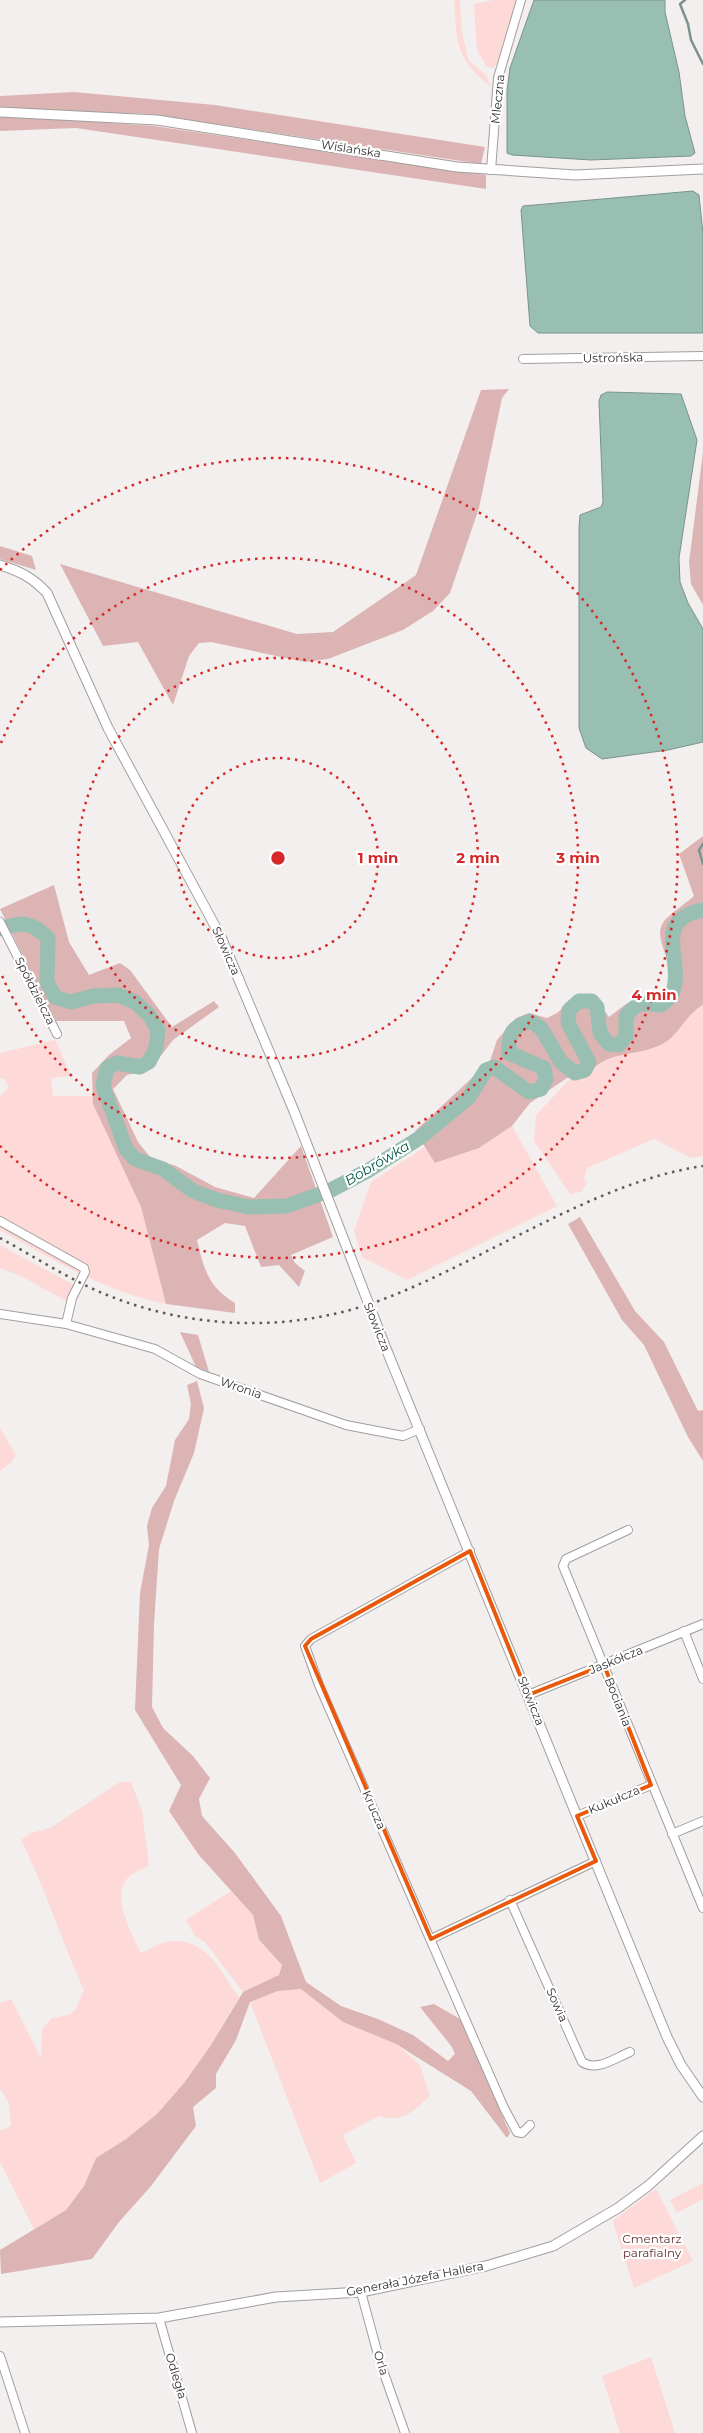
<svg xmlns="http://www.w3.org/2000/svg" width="703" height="2433" viewBox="0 0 703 2433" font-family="Montserrat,sans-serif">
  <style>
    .green { fill: #fdd9d7 }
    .forest { fill: #dcb4b3 }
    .water { fill: #98bfb2; stroke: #7a948b }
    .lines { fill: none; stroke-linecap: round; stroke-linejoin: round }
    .stream { stroke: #7a948b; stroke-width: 2.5 }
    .river { stroke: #98bfb2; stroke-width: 15 }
    .minor-casing { stroke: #a29e9e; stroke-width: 10 }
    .tertiary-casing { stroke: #a29e9e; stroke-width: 11 }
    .minor { stroke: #fff; stroke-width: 8 }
    .tertiary { stroke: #fff; stroke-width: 9 }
    .rail { stroke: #5d5a5a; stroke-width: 2.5; stroke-dasharray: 2.5 5; stroke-linecap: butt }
    .marked { fill: none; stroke: #e8590c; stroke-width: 4; stroke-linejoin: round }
    .ring { fill: none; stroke: #d62828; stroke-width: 2.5; stroke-dasharray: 2.5 5 }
    .labels { text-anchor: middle; stroke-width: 4.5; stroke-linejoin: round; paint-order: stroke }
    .street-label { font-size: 12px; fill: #333131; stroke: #fff }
    .park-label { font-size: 12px; fill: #653132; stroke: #fff }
    .water-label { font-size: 14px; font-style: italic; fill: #065645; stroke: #fff }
    .centre { fill: #d62828; stroke: #fff; stroke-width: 2.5 }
    .ring-label { font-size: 15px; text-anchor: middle; font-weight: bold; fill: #d62828; stroke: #fff; stroke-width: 4.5; stroke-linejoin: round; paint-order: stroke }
  </style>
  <rect width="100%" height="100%" fill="#f3efee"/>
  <!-- green -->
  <path class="green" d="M454,0H460L462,33L469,61L486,75L491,87C455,58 457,43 454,0Z
    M493,0H517L500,58L494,68L487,67L477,50L474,4Z
    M703,1005V1156L691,1158L654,1139L587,1168L584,1179L587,1183L581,1192L570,1194L534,1141L536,1115L572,1077L585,1076C603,1058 619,1054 643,1049C649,1048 657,1048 662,1044C678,1033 686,1014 703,1005Z
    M55,1040L71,1076L51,1078L53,1096H93V1104L141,1207L166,1304C105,1292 54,1260 0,1230V1096L9,1087L5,1080L0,1078V1053Z
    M512,1126L557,1206L407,1280L362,1257L354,1231L371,1182L425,1147L436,1163L479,1148Z
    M0,1245L76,1286L66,1301L21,1276L0,1268Z
    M0,1428L16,1455L11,1463L0,1471Z
    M120,1782H131L142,1811L149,1866C143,1869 136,1871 131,1875C108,1891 132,1935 141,1953C149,1950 158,1943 166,1942C206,1935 219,1970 239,1997L211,2045L184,2083L157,2114L126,2139L96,2158L84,2186L66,2210L34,2229L0,2162V2131L11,2126L9,2103L0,2089V2003L11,1999L41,2058L42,2029L52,2018L69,2015L76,2009L84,1990C61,1940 46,1890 21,1840L31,1833L50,1828Z
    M231,1891L253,1915L259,1941L282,1965L279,1975L243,1992L205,1942L195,1936L186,1920Z
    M301,1989L343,2022L396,2044L420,2065L430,2096C413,2112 402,2123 379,2116L343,2135L356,2163L320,2183L250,2002L278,1991Z
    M703,2183V2199L677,2213L670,2200Z
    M656,2189L693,2261L634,2288L613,2222L615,2219Z
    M651,2357L675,2433H620L602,2376Z"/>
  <!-- forest -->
  <path class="forest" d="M74,92L215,105L485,147L481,164L150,114L0,109V96Z
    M10,116L154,126L486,175V189L76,128L0,131V117Z
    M509,389L502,398L479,508L450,593L433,611L403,630L328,659L305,662L211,642L199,643L189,656L173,705L138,642L103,646L60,564L297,634L333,632L416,575L481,390Z
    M703,452V605L691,584L689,562Z
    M0,546L32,556L36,570L0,559Z
    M703,836V1005C685,1014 678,1039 658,1046C628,1058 611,1049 585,1076L567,1078L530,1103L512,1126L479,1148L435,1163L415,1131L490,1061L497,1040L516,1018L529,1013L547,1018L557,1013L579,994C596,995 600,1004 609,1017L626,1004L638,999L659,1000C689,973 648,943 664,921C672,912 685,904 694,896L679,854Z
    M54,885L69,942L89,975L120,963L130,970L172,1027L214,1001L219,1007L173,1040L153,1066L142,1072L127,1075L113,1089L138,1142L151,1158L176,1166L215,1187L254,1198L301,1146L333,1237L291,1255L295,1263L305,1271L299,1287L279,1265L261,1267L245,1226L225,1223L197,1240C204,1269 208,1287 235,1303V1313L166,1304L141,1207L93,1104L92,1073L109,1055L131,1038L124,1021H55L0,909Z
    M580,1217L635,1311L664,1342L698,1411L703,1410V1461L688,1437L644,1345L622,1320L568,1224Z
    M180,1332L198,1335L209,1372L196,1367Z
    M197,1381L204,1408L194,1453L174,1501L159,1549L154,1624L152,1707L163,1728L193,1756L210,1778L199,1799L202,1816L235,1853L281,1916L306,1982L341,2006L378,2019L413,2035L448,2061L455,2054L452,2047L420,2007L434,2004L460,2019L510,2133L507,2138L471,2091L396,2044L343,2022L301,1989L278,1991L250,2002L236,2040L216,2074V2088L193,2107L196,2126L151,2186L119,2222L92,2259L1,2274L0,2250L66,2210L84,2186L96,2158L126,2139L157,2114L184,2083L211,2045L243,1992L279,1975L282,1965L259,1940L253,1915L198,1854L169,1811L181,1785L135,1710L140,1593L149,1545L147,1526L152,1508L166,1486L175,1440L189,1419L191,1404L187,1385Z"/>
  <!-- water -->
  <path class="water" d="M534,0H665V12L679,72L685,116L695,153L691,156L591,160L512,155L507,153V91L510,68Z
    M693,191L699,195L703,234V333H538L530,326L521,210L523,206Z
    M607,392L681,394L697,440L679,558L680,582L688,603L703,629V742L668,750L602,759L586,748L579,728V528L580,515L601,507L603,502L599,401L601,395Z"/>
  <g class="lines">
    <!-- stream -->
    <path class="stream" d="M685,0L680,4L688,24L691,40L703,64
      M703,844L699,850L703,864"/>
    <!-- river -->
    <path class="river" d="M0,929C21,922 31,921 48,938L47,982L55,997L70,1002L94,996L118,995L135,1002L149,1015L158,1030L156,1048L149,1062L140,1067L117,1063L107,1068L103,1086L126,1149L135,1159L163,1169L193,1191L217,1200L249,1207L287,1206L331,1190L369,1170L421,1137L469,1097L486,1070L494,1067L529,1092L541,1089L546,1079L544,1068L509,1053C508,1034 512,1027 530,1021L541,1028L561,1062L575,1073L585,1070L589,1062L568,1023L569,1010L579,1001H592L597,1007L600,1033L609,1044L619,1045L626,1036V1016C638,1001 643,1003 661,1005C665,1002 670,998 672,994C686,962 649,920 703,910"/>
    <defs>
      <path id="minor" d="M491,170L498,78L521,0
        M523,359L703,356
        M0,922L57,1034
        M0,1221L84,1268L85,1272L72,1298L66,1324
        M0,1314L66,1324L155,1349L200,1374L346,1425L403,1436L420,1429
        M628,1530L566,1559L563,1566L703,1908
        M470,1551L311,1639L305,1646L319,1685L504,2108L517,2132L522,2133L530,2125
        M684,1631L703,1679
        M528,1695L703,1624
        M577,1816L651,1785
        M672,1834L703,1821
        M510,1900L582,2062C597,2072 615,2058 630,2052
        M431,1939L596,1861
        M361,2292L380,2362L405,2433
        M159,2318L192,2433
        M0,2356L25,2433"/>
      <path id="tertiary" d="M0,112L157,120L457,167L575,175L703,169
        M0,565C20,571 33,578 47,593L108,728L221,937L294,1111L385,1346L667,2037L681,2065L703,2097
        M0,2322L159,2318L276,2297L361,2292L486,2266L553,2246L618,2208L648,2186L703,2136"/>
    </defs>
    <!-- minor casing -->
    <use href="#minor" class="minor-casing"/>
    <!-- tertiary casing -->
    <use href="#tertiary" class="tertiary-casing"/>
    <!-- minor -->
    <use href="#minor" class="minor"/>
    <!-- tertiary -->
    <use href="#tertiary" class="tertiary"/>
    <!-- rail -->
    <path class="rail" d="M0,1238C35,1257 70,1280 107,1295C199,1332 302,1333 394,1295C434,1279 473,1258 513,1238C573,1208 636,1176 703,1166"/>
  </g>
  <!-- marked area -->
  <path class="marked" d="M470,1551L528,1695L604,1665L651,1785L577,1816L596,1861L431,1939L305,1646L311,1639Z"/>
  <!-- distance rings -->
  <g class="ring">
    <circle cx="278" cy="858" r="100"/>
    <circle cx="278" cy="858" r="200"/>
    <path d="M1 743A300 300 0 1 1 1 973"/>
    <path d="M0 570A400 400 0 1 1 0 1146"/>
  </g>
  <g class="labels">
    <!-- street labels -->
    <g class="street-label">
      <text transform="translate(498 99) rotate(-84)" y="4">Mleczna</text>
      <text transform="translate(351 149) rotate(9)" y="4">Wiślańska</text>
      <text transform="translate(613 358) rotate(-1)" y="4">Ustrońska</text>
      <text transform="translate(226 951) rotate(66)" y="4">Słowicza</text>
      <text transform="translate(35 991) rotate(63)" y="4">Spółdzielcza</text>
      <text transform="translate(377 1327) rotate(68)" y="4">Słowicza</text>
      <text transform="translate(241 1388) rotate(19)" y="4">Wronia</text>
      <text transform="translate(616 1660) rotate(-22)" y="4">Jaskółcza</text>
      <text transform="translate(531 1701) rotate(68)" y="4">Słowicza</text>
      <text transform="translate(618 1702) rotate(68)" y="4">Bociania</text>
      <text transform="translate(614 1800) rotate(-23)" y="4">Kukułcza</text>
      <text transform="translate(374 1810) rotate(66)" y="4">Krucza</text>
      <text transform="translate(557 2005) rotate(66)" y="4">Sowia</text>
      <text transform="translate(415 2279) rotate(-11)" y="4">Generała Józefa Hallera</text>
      <text transform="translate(381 2363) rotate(73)" y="4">Orla</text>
      <text transform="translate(176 2376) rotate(73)" y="4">Odległa</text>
    </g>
    <!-- park labels -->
    <g class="park-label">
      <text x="652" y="2243">Cmentarz<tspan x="652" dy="14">parafialny</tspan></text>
    </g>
    <!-- water labels -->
    <g class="water-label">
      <text transform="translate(377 1163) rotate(-31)" y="5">Bobrówka</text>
    </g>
  </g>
  <circle cx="278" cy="858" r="8" class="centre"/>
  <g class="ring-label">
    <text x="378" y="863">1 min</text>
    <text x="478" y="863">2 min</text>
    <text x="578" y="863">3 min</text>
    <text x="654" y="1000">4 min</text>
  </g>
</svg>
